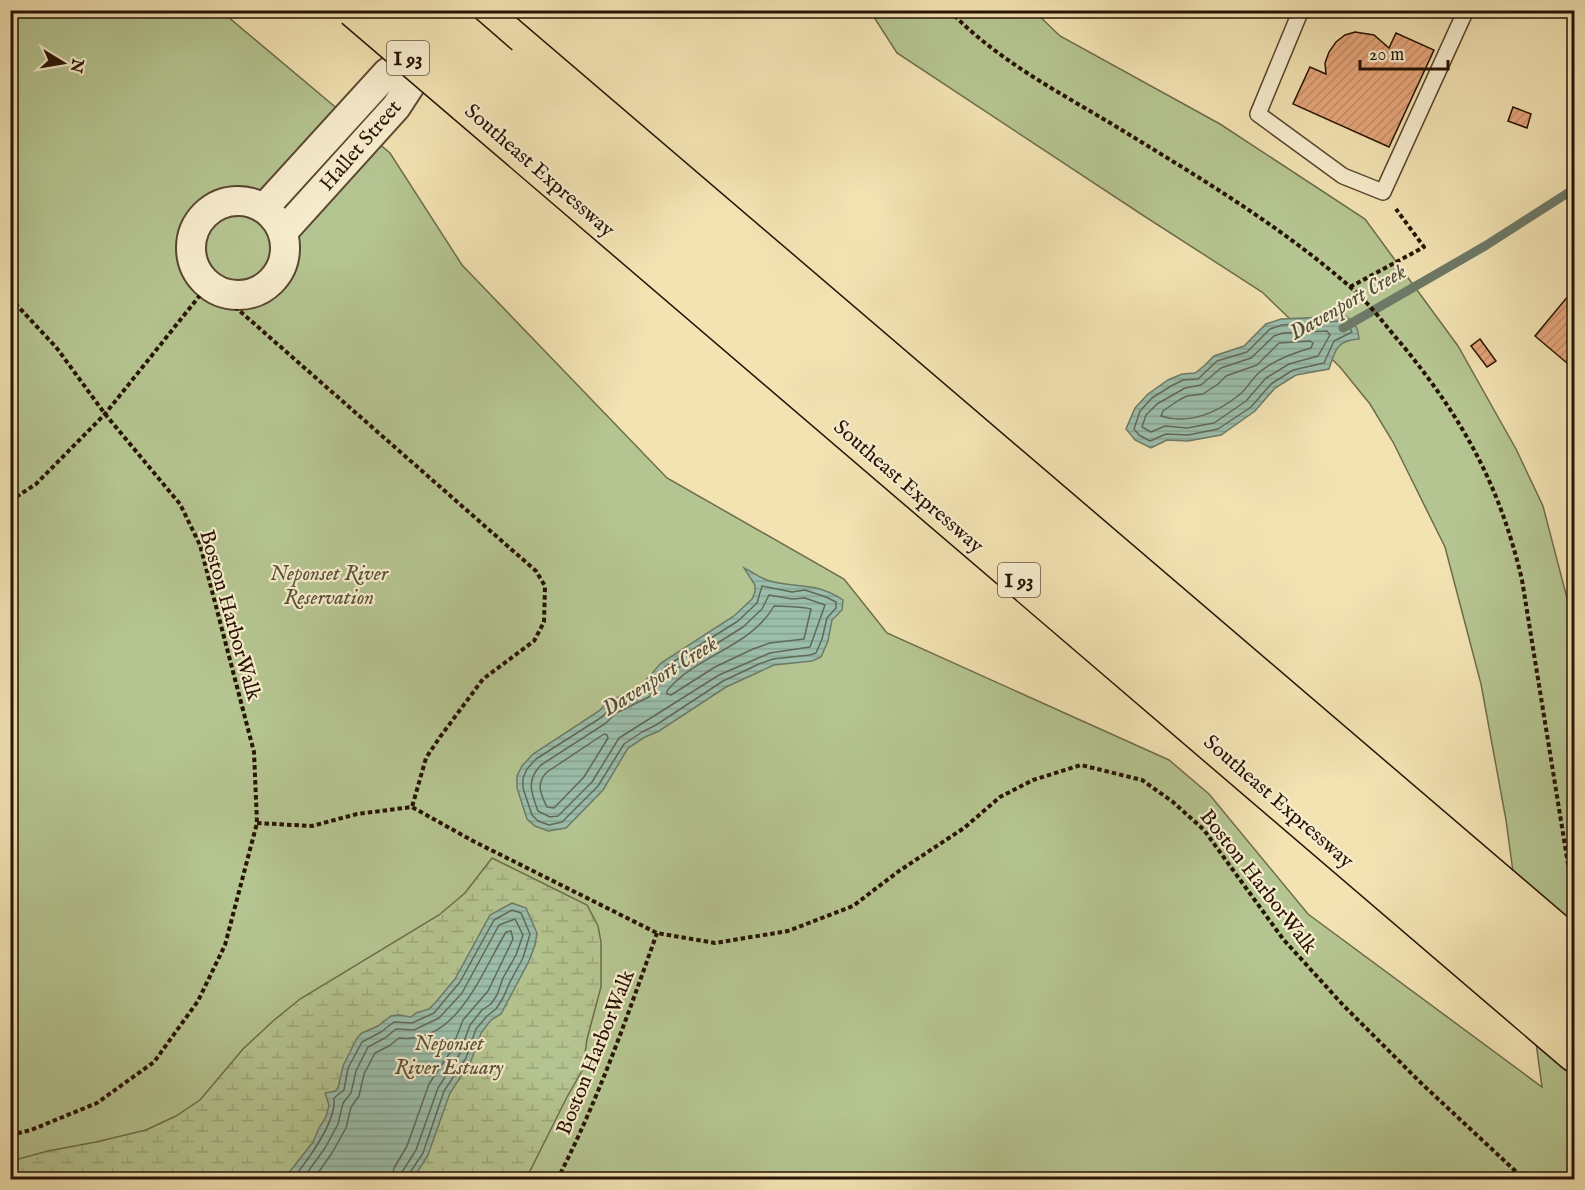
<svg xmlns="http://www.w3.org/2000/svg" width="1585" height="1190" viewBox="0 0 1585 1190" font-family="'IM FELL English',serif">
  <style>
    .green { fill: #b5c591; stroke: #6e6c4a; stroke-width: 1.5 }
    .wetland { fill: url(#wetland-marsh); stroke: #6e6c4a; stroke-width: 1.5 }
    .water { fill: url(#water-rules); stroke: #6d7a68; stroke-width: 1.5 }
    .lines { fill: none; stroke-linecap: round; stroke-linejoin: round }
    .shore { stroke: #616858; stroke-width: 1.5 }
    .stream { stroke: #6d7a68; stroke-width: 9 }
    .building { fill: url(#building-hatch); stroke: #271304; stroke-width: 1.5 }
    .service-casing { stroke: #5a4730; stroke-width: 18 }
    .minor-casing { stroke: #5a4730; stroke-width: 32 }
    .motorway-casing { stroke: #271304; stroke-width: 36 }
    .path { stroke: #271304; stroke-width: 4; stroke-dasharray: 4.5 3; stroke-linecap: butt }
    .service { stroke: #f7edce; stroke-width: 15 }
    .minor { stroke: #f7edce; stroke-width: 28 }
    .motorway { stroke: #f3e3b3; stroke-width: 33 }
    .motorway-bridge-casing { stroke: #271304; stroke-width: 36; stroke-linecap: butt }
    .motorway-bridge { stroke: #f3e3b3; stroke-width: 33 }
    .labels { text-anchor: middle; stroke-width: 4.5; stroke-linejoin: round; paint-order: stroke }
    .shield { fill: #f7edce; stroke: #655441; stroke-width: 1.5 }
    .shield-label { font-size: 20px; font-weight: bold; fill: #271304 }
    .street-label { font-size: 21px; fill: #271304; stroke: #f7edce }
    .park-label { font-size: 21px; font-style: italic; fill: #595135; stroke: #f7edce }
    .water-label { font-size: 22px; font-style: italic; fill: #504f3e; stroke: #f7edce }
  </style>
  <defs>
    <pattern id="wetland-marsh" width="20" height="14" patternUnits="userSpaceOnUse" patternTransform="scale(1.5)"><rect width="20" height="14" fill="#b5c591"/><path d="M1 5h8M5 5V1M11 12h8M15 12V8" fill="none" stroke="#9ca87b"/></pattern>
    <pattern id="water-rules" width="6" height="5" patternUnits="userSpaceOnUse" patternTransform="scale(1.5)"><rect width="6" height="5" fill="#9bbeab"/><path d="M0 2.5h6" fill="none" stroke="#86a292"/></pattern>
    <pattern id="building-hatch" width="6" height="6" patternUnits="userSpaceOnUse" patternTransform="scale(1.5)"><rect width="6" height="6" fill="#e6a67b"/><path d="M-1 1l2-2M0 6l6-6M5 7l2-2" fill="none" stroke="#c58e69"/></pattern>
  </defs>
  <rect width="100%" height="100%" fill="#f3e3b3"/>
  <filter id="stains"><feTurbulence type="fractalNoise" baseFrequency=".00333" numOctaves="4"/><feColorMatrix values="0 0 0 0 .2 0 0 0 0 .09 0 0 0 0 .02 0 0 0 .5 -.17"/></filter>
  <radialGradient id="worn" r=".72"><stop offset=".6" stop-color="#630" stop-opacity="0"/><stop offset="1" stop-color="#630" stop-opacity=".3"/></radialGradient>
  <!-- green -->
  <path class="green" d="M10,11H221L390,153L462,265L667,478L844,579L887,633L1169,760L1209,794L1308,914L1542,1087L1506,820L1481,684L1445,547L1393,442L1370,404L1340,367L1262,292L1144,216L897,53L870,11H1034L1060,36L1220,124L1365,219L1458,346L1516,449L1543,506L1574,625V1179H11Z"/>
  <!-- wetland -->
  <path class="wetland" d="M492,858L587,905L598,926L601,942V987L587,1039L583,1069L567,1097L526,1179L11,1180V1161L48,1151L96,1142L146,1130L176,1116L200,1100L243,1049L273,1021L300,999L439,915L465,893Z"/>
  <!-- water -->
  <path class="water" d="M1342,314C1353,321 1358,325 1359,339C1337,340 1335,350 1329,369L1296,375L1275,388L1255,411L1221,435L1188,441L1167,440L1151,448L1135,440L1126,429L1135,408L1148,394L1168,380L1182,374L1195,373L1204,366L1214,356L1244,346L1266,324L1281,319L1329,317Z
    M744,568C753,572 761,579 770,581C799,589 815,581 843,600L842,610L832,620L828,641L821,657L812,661L774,665L726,687L659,731L645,737L628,748L603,790L566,828L548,831L535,826L527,819L517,788V776L522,766L533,754L599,711L608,702L641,686L661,663L734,616L752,599L755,592V585Z
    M512,903L526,908L537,933L535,945L529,961L501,1014L491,1020L481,1033L471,1061L450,1093L428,1155L413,1179H284L313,1142L319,1128L326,1117L329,1105L325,1093L335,1091L338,1088L343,1066L357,1038L362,1033L378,1026L391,1016L399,1015L411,1017L416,1013L429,1009L435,1003L455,979L490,915Z"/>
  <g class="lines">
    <!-- shore -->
    <path class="shore" d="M1340,321L1349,326L1352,332L1334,341L1324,363L1293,370L1271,384L1251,407L1218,429L1188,435L1166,434L1150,441L1139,435L1134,429L1140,411L1152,398L1171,386L1183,380L1198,379L1217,361L1247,352L1270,329L1282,325Z
      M1327,331L1330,335L1318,356L1289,364L1266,378L1246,401L1214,423L1187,428L1165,426L1151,432L1142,427L1146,415L1157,404L1185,388L1201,385L1221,368L1251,358L1274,336L1283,333Z
      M1310,341L1313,343L1311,348C1293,353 1276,359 1261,371C1252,378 1247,389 1239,395C1217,413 1188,425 1161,416L1163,411L1179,400L1187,396L1203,394L1218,384L1226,376L1257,365L1279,343Z
      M762,586L792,592L805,590L826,597L836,602V608L827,618L822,639L816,653L810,655L773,659L759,664L723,681L656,725L642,732L624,744L598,786L562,822L549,825L538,821L532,815L523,788V778L527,769L536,759L602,717L612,707L645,691L665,667L738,621L757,603Z
      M769,595L792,599L805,598L825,605L810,647L770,653L719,675L619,738L592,782L558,816L550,817L538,811C531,792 526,780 541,765L606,723L616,713L649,697L670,673L743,627L762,609Z
      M774,606C781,606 805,607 811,609L804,639L770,643L753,649L715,667L671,695L667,694V691C696,655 750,648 774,606Z
      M604,734L607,735L608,738L584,777L554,808L547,807C540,793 536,783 547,772Z
      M292,1180C307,1161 337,1122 334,1098L344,1090L348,1068L362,1042L381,1032L394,1022L412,1023L434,1013L460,982L494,920L512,910L521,913L530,934L523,958L510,982L503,998L496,1009L487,1016L476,1029L466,1058L444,1091L423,1153L409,1174L408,1180
      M302,1180L325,1148L338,1124L343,1103L351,1093L356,1071L368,1047L385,1038L396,1029L414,1030L439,1018L462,993L499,925L515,919L523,935L516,955L503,978L497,995L491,1004L482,1010L470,1025L459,1055L438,1088L416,1150L402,1172L401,1180
      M313,1180L332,1153L346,1128L351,1107L359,1096L364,1074L375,1053L389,1046L399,1038C457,1045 481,973 506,932L511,931L513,939L488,991L463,1020L451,1051L429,1084L407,1146L394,1168L392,1180"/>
    <!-- stream -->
    <path class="stream" d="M1343,328L1485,246L1574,189"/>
  </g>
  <!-- building -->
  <path class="building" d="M1355,32L1374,35L1389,48L1396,33L1434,50L1389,147L1293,104L1310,67L1326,74L1325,63L1329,52L1336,42L1345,35Z
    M1513,107L1531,114L1527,128L1508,121Z
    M1574,289V369L1535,336Z
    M1480,339L1496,361L1487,367L1471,346Z"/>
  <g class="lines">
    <defs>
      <path id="service" d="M1301,10L1258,114L1343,176L1383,192L1466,10"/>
      <path id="minor" d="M191 248a47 47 0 1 1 94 0a47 47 0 1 1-94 0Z
        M264,208L387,73L411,57L426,51
        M283,232L396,107L413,81L429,47"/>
      <path id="motorway" d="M481,10L1574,945
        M501,63L1574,981
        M481,85L1574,1020
        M464,105L1574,1055"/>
    </defs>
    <!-- service casing -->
    <use href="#service" class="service-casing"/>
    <!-- minor casing -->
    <use href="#minor" class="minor-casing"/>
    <!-- motorway casing -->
    <use href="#motorway" class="motorway-casing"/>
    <!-- path -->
    <path class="path" d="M949,10C998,62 1065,95 1125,132C1205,181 1285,229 1356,292C1374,309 1388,329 1404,347C1464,421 1500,486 1522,580L1573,895
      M1350,287L1424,247L1396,209
      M10,298L56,347L105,414L180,504L200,545L254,752L257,823L225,945L198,1001L154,1062L97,1103L31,1130L10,1135
      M10,501L36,484L105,414L209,284L536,571L545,586L544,622L534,641L483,679L440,737L426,758L412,807
      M257,823L312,826L357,814L412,807L473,841L657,933L715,943L788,931L853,906L899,871L964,828L1000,797L1033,780L1081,765L1142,780L1173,802L1204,830L1283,939L1343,1005L1421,1083L1525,1180
      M557,1180C598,1101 627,1017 657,933"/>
    <!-- service -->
    <use href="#service" class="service"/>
    <!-- minor -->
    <use href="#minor" class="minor"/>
    <!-- motorway -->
    <use href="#motorway" class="motorway"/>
    <defs>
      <path id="motorway-bridge" d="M353,10L464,105
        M394,10L481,85
        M440,10L501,63"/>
    </defs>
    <!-- motorway-bridge casing -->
    <use href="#motorway-bridge" class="motorway-bridge-casing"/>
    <!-- motorway-bridge -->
    <use href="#motorway-bridge" class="motorway-bridge"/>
  </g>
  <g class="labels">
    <!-- shield labels -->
    <g class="shield">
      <rect x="387" y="41" width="42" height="34" rx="4.5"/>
      <rect x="998" y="563" width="42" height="34" rx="4.5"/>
    </g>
    <g class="shield-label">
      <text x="408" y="65">I 93</text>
      <text x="1019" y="587">I 93</text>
    </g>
    <!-- street labels -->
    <g class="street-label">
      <text transform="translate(360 145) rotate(-49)" y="7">Hallet Street</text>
      <text transform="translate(540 170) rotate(41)" y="7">Southeast Expressway</text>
      <text transform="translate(909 486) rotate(41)" y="7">Southeast Expressway</text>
      <text transform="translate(231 615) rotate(74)" y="7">Boston HarborWalk</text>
      <text transform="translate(1279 801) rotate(41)" y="7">Southeast Expressway</text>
      <text transform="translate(1259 881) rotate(52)" y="7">Boston HarborWalk</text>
      <text transform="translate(595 1052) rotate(-68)" y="7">Boston HarborWalk</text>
    </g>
    <!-- park labels -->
    <g class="park-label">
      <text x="329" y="580">Neponset River<tspan x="329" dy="24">Reservation</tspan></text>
      <text x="449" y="1050">Neponset<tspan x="449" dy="24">River Estuary</tspan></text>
    </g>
    <!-- water labels -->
    <g class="water-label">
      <text transform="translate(1347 301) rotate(-30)" y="8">Davenport Creek</text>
      <text transform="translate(659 675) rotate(-32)" y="8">Davenport Creek</text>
    </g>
  </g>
  <!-- margin -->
  <rect width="1585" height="1190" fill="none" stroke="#f3e3b3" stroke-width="36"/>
  <rect x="12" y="12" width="1561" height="1166" fill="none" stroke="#271304" stroke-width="3"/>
  <rect x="18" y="18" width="1549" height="1154" fill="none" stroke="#271304" stroke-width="1.5"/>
  <!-- north arrow -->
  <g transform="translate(63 63) rotate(101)" stroke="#f7edce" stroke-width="4.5" paint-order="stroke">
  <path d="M0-4.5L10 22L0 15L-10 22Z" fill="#271304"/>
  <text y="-9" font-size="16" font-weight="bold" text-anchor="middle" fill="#271304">N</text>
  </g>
  <!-- scale -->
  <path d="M1360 60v9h88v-9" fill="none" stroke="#271304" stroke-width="3"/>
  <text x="1369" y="60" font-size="18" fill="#271304" stroke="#f7edce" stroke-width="4.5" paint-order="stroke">20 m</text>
  <rect width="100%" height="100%" filter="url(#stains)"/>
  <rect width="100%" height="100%" fill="url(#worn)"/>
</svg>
